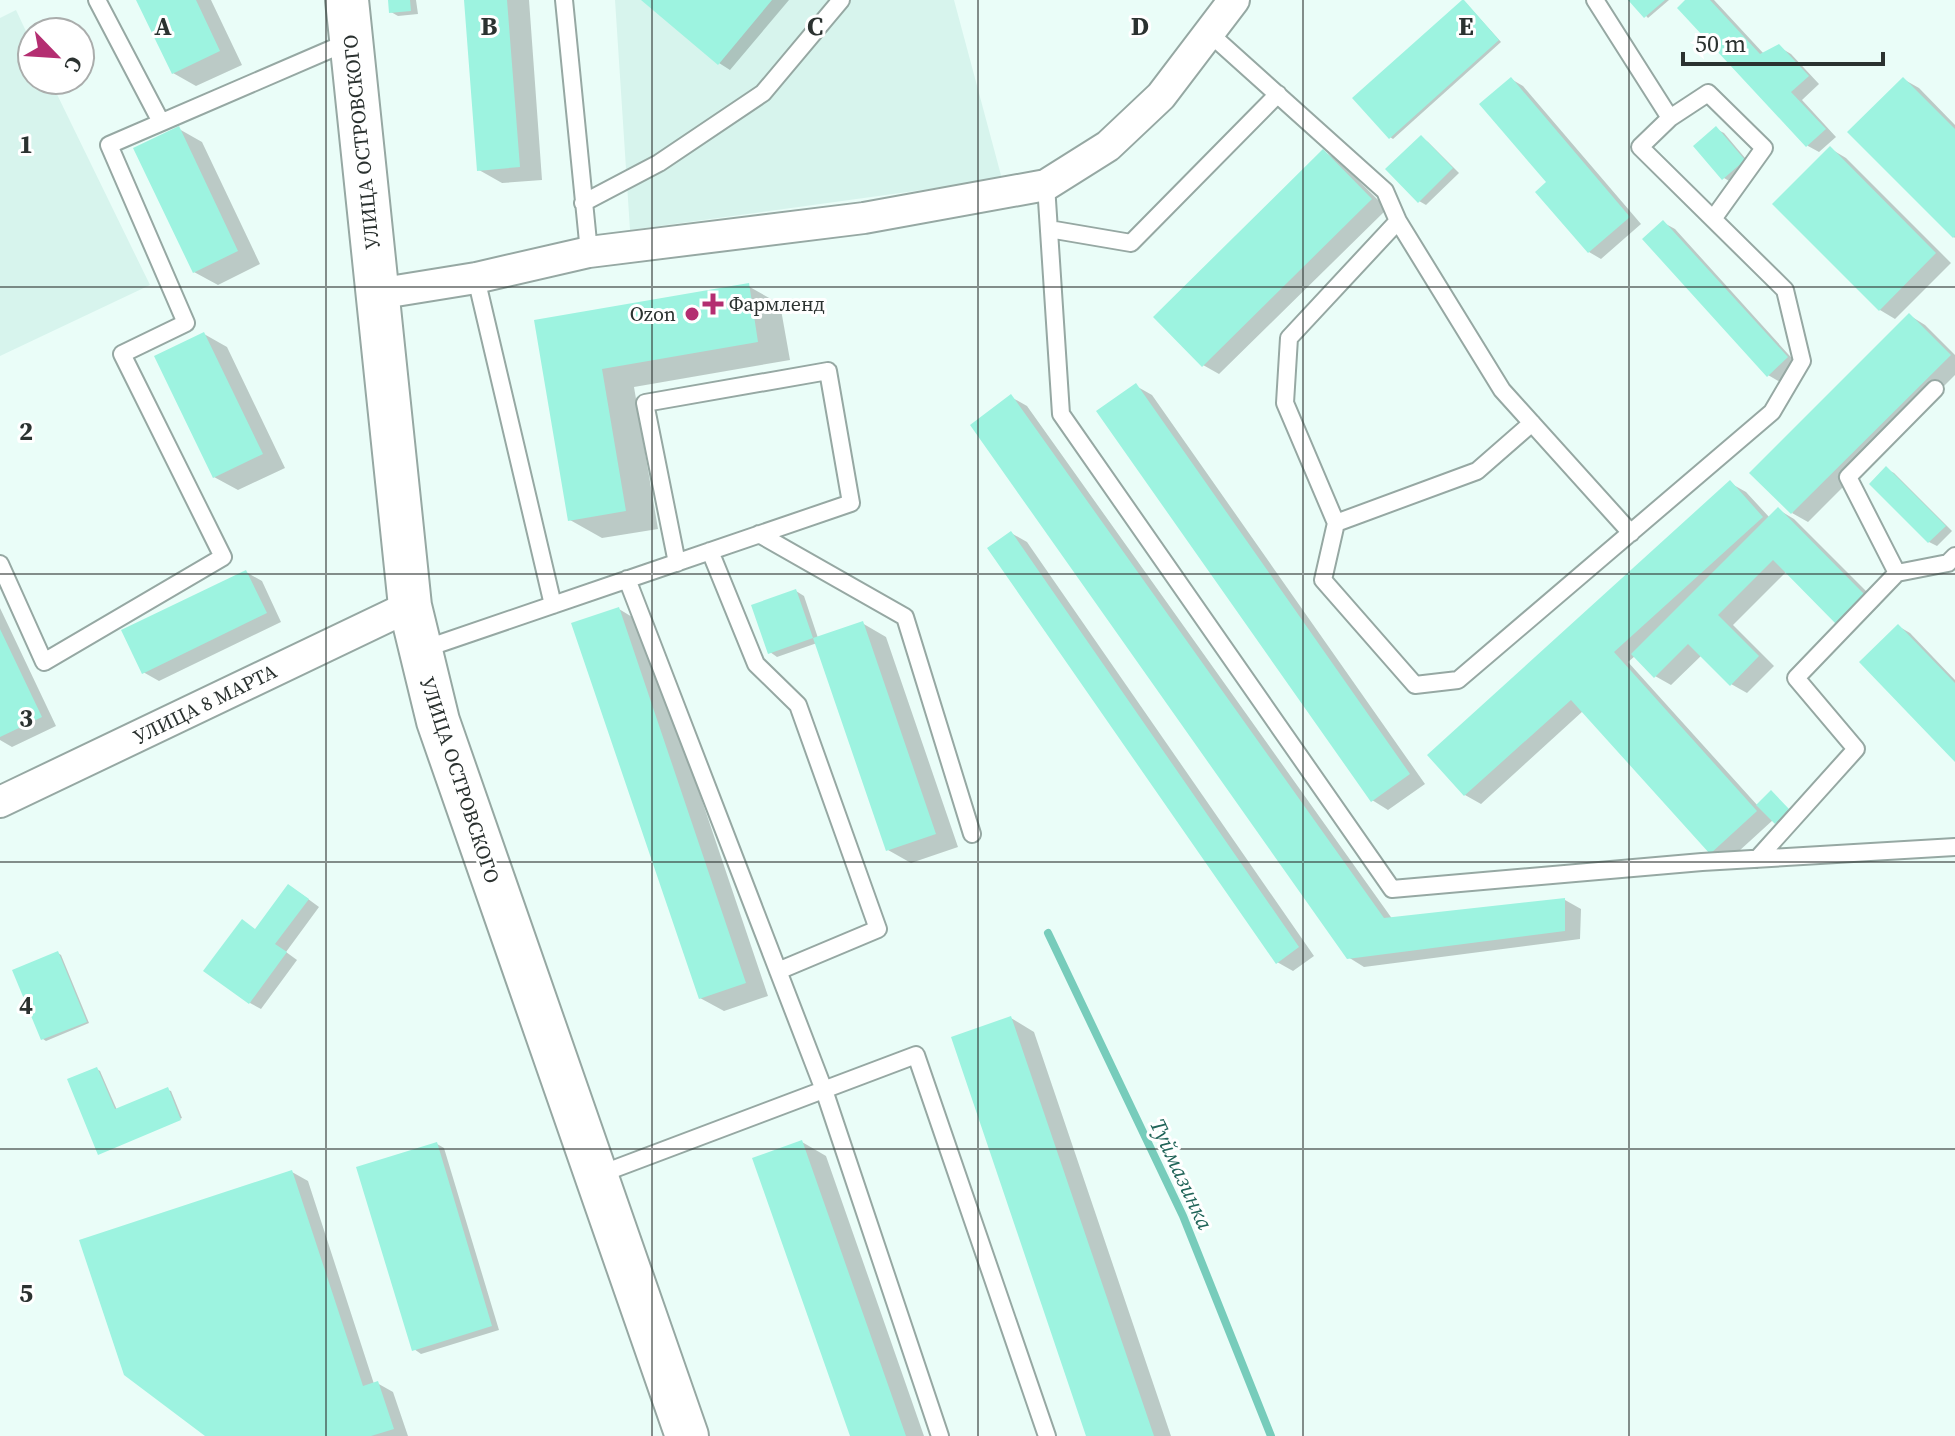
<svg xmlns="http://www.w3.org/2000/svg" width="1955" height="1436" viewBox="0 0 1955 1436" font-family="'Source Serif 4',serif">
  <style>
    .built { fill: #d7f4ed }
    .shadow { fill: #0003 }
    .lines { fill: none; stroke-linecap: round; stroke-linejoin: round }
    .stream { stroke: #7cb; stroke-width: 8 }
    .building { fill: #9df3e0 }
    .service-casing { stroke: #96a8a3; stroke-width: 20 }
    .minor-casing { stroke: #96a8a3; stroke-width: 34 }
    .secondary-casing { stroke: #96a8a3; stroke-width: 46 }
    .service { stroke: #fff; stroke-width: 16 }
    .minor { stroke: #fff; stroke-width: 30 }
    .secondary { stroke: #fff; stroke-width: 42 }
    .grid { fill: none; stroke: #2b3230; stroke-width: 2; stroke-opacity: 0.55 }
    .poi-dot { fill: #b42e71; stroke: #fff; stroke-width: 3 }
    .labels { text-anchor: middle; stroke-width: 6; stroke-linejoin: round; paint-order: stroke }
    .street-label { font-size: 20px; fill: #2b3230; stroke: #fff }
    .poi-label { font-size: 20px; fill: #2b3230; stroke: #fff; text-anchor: start }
    .water-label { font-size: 22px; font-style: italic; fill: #206458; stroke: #fff }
    .grid-label { font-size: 26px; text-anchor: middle; font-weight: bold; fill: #2b3230; stroke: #fff; stroke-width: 6; stroke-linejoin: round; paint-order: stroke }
  </style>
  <rect width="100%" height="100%" fill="#eafdf8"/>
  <!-- built -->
  <path class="built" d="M615,0H954L1002,179L630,230Z
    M16,10L32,44V80H50L150,285L0,356V18Z"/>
  <!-- shadow -->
  <path class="shadow" d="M138,0H211L242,65L196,86L173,73Z
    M390,0H416L418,14L398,16L391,12Z
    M466,0H529L542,180L502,183L479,170Z
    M645,0H789L730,70L719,63Z
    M1631,0H1669L1648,18Z
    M1688,0H1714L1764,54L1779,47L1791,54L1819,84L1802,100L1836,137L1819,152L1808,146L1680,8Z
    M1466,3L1501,42L1393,139L1390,137Z
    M1511,79L1523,86L1641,224L1601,259L1589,252L1549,182Z
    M1903,79L1919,88L1955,125V238L1850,132Z
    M179,129L202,142L260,264L218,285L194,272Z
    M1716,129L1724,133L1751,165L1731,182L1724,178Z
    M1421,137L1428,142L1459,173L1426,205L1419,201Z
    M1831,149L1846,158L1951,263L1895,319L1880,310Z
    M1323,151L1339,161L1387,209L1219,374L1203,365Z
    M1664,223L1675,229L1798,365L1780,382L1768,375Z
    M748,286L780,304L790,360L634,387L658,529L602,538L570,520L536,321Z
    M1909,315L1925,325L1955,355V375L1808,522L1792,513Z
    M204,334L227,347L285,468L238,490L214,477Z
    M1136,386L1152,395L1425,784L1388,810L1372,800Z
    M1011,397L1027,406L1393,920L1565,900L1581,909L1580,939L1364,967L1348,957Z
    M1886,469L1894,473L1952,531L1937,546L1929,542L1872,484Z
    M1730,483L1746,492L1770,518L1779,510L1794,519L1880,605L1853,631L1838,622L1787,571L1733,625L1774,666L1747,693L1731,684L1702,655L1671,685L1655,676L1635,656L1628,662L1758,806L1774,795L1791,812L1779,824L1773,820L1727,862L1711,853L1583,711L1481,804L1465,795L1429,755Z
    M1011,533L1027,542L1314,956L1293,971L1277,962Z
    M246,572L262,581L281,622L159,681L143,672Z
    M796,591L804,596L818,638L862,623L886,637L958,847L911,863L888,850L817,643L777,657L770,652Z
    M0,608L56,726L12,747L0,740Z
    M619,609L642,623L768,996L724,1011L700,998Z
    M1898,626L1910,633L1955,680V759Z
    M300,893L319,907L286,952L297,960L261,1009L250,1003L257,930Z
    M58,953L61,955L89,1023L46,1041L43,1039Z
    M1011,1018L1034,1032L1171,1436H1088Z
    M97,1069L100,1071L117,1110L168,1090L171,1091L182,1118L99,1152Z
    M802,1142L826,1156L924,1436H852Z
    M437,1144L444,1148L499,1330L421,1354L414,1349Z
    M292,1172L308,1181L374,1384L377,1383L393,1392L408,1436H209Z"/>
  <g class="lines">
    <!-- stream -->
    <path class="stream" d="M1048,933L1183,1216L1271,1436"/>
  </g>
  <!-- building -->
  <path class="building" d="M136,0H196L220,51L172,74Z
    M388,0H410L411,11L389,13Z
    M464,0H507L520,167L477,171Z
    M641,0H772L718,65Z
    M1462,0H1464L1499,40L1389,139L1352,98Z
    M1628,0H1665L1644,18Z
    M1685,0H1710L1760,54L1779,44L1809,76L1791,92L1826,129L1806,147L1677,8Z
    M1511,77L1630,217L1588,253L1535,192L1546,182L1479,104Z
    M1903,77L1955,129V236L1953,238L1847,132Z
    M179,126L238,251L193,273L133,148Z
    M1716,126L1745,160L1722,180L1693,146Z
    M1421,135L1453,168L1418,203L1385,169Z
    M1830,146L1936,253L1879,311L1772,204Z
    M1323,149L1372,199L1202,367L1153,317Z
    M1663,220L1788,357L1767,377L1642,239Z
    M749,283L758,342L602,369L626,511L568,521L534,320Z
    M1909,313L1951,355L1791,514L1749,473Z
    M204,332L263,454L213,478L154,356Z
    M1136,383L1410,774L1371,802L1096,411Z
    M1011,394L1384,918L1565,898V931L1347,959L970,425Z
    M1886,466L1946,526L1928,543L1869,484Z
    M1730,480L1763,517L1614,652L1757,811L1710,854L1571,700L1464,796L1427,755Z
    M1778,507L1865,595L1836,624L1773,560L1718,615L1759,656L1730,686L1688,644L1654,678L1631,654Z
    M1011,531L1299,947L1276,964L987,548Z
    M246,570L267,613L142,674L121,630Z
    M796,589L813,638L768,654L751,605Z
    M619,607L746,983L699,999L571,623Z
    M863,621L936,834L886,851L813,638Z
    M1898,624L1955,683V762L1859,662Z
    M0,629L42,717L0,737Z
    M1771,790L1789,809L1775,824L1756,805Z
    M288,884L309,899L275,944L287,952L249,1004L203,971L242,919L255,929Z
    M58,951L87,1022L41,1040L12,970Z
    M1011,1016L1154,1436H1086L951,1037Z
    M97,1067L115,1109L168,1087L181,1120L98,1155L67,1079Z
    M802,1140L906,1436H850L752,1158Z
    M437,1142L492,1326L412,1351L356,1167Z
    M292,1170L363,1386L378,1381L394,1429L371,1436H205L124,1375L79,1240Z"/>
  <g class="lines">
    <defs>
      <path id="service" d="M97,0L161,122
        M564,0L589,252
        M1208,32L1385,191L1398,221L1289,338L1285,403L1336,523L1323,580L1415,685L1458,680L1772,412L1802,361L1785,290L1640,147L1670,118L1595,0
        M1670,118L1708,93L1764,148L1713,219
        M1046,185L1061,414L1392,889L1702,862L1955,847
        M583,203L659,163L763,93L841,0
        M1398,221L1502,390L1631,533
        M1049,229L1131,243L1278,94
        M476,278L553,605
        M1336,523L1477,471L1532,423
        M759,534L905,617L972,834
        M710,551L756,664L798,705L878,929L778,971
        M0,564L44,662L223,557L122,354L186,323L109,145L350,41
        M1897,573L1848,477L1935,389
        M627,579L824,1090L940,1436
        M421,650C564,601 708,552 851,503L828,371L645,403L677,563
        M1757,859L1856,749L1796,678L1897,573L1948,563L1955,556
        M598,1175L916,1055L1047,1436"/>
      <path id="minor" d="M377,294L476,278L589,252L864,218L1046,185L1108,146L1161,96L1234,0
        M0,802L410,606"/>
      <path id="secondary" d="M347,0L410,606L438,721L687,1436"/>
    </defs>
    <!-- service casing -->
    <use href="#service" class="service-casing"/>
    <!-- minor casing -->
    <use href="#minor" class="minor-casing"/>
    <!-- secondary casing -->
    <use href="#secondary" class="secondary-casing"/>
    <!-- service -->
    <use href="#service" class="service"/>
    <!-- minor -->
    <use href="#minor" class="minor"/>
    <!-- secondary -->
    <use href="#secondary" class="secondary"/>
  </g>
  <!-- grid -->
  <path class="grid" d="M326,0V1436M652,0V1436M978,0V1436M1303,0V1436M1629,0V1436M0,287H1955M0,574H1955M0,862H1955M0,1149H1955"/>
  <!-- markers -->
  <g class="poi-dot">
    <path d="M709 292h8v8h8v8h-8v8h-8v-8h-8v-8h8z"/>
    <circle cx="692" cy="314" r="8"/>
  </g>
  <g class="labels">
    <!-- street labels -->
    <g class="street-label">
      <text transform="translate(361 142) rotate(-96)" y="7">УЛИЦА ОСТРОВСКОГО</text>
      <text transform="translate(205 704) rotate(-26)" y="7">УЛИЦА 8 МАРТА</text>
      <text transform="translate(460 780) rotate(72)" y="7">УЛИЦА ОСТРОВСКОГО</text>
    </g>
    <!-- poi labels -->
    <g class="poi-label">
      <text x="729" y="311">Фармленд</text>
      <text x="676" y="321" text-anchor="end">Ozon</text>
    </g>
    <!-- water labels -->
    <g class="water-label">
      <text transform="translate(1182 1174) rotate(65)" y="8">Туймазинка</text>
    </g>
  </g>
  <g class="grid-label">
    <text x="163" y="35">A</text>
    <text x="489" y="35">B</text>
    <text x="815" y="35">C</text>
    <text x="1140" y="35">D</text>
    <text x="1466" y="35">E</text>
    <text x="26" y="153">1</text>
    <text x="26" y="440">2</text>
    <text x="26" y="727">3</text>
    <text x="26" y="1014">4</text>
    <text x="26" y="1302">5</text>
  </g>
  <!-- north arrow -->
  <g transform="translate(56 56) rotate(115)"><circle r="38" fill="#ffffff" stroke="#aaadac" stroke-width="2"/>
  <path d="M0-6L14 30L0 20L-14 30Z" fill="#b42e71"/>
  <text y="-12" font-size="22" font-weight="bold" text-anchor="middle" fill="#2b3230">С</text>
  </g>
  <!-- scale -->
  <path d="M1683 52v12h200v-12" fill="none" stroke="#2b3230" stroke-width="4"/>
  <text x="1695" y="52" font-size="24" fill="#2b3230" stroke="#ffffff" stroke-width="6" paint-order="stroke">50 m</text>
</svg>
